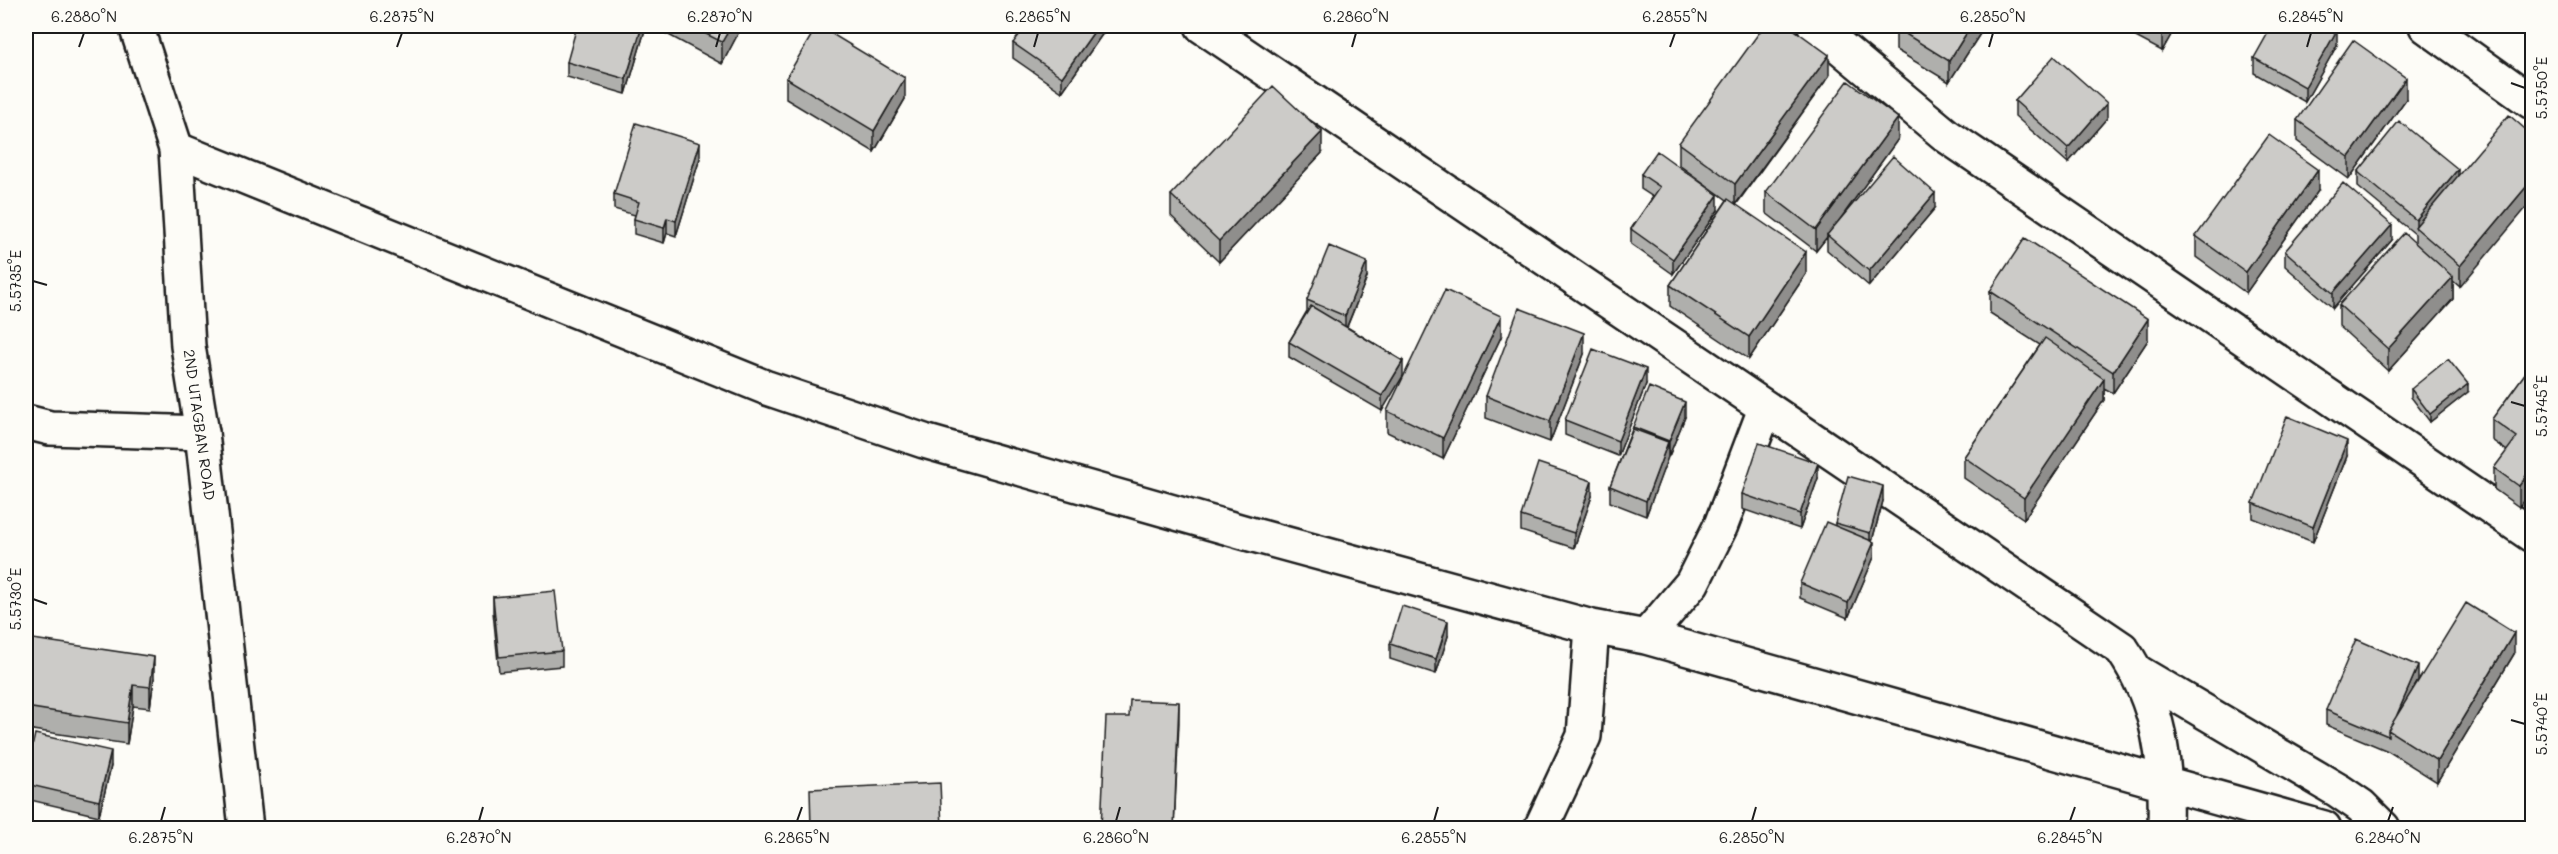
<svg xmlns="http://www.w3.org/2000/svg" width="2558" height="854" viewBox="0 0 2558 854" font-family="Mali,sans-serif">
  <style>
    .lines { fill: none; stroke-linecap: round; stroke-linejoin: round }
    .street-casing { stroke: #1c1c1c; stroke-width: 38 }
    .secondary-casing { stroke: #1c1c1c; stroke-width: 38 }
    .street { stroke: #fdfcf7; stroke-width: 33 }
    .secondary { stroke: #fdfcf7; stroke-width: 33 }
    .wall { fill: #afafac; stroke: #1c1c1c; stroke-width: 1.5 }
    .shaded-wall { fill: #8f8e8c; stroke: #1c1c1c; stroke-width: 1.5 }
    .building { fill: #cccbc8; stroke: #1c1c1c; stroke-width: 1.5 }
    .ticks { fill: none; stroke: #1c1c1c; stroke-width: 2 }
    .labels { text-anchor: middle; stroke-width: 6; stroke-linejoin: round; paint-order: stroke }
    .street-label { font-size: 15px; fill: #1c1c1c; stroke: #fdfcf7 }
    .neatline { fill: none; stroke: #1c1c1c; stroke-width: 2 }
    .ticks-label { font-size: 15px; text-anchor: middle; fill: #1c1c1c }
  </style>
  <rect width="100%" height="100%" fill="#fdfcf7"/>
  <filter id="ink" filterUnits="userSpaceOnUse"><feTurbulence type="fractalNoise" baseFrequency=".0167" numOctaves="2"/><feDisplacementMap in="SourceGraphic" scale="12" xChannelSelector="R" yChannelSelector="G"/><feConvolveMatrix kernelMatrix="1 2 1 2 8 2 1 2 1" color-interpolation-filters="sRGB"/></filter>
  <g filter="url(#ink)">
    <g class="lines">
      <defs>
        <path id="street" d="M1202,26L2122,649C2160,704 2167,763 2165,828
          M1815,26L1947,136L2532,535
          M2426,26L2532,102
          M176,149L767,388L924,441L1250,534L1592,627L1646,637L2324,828
          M26,422L50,428L202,433
          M1646,637L1692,583L1721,525L1765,409
          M2139,673L2339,791L2361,806L2383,828
          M1541,828L1584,736L1592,627"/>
        <path id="secondary" d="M136,26L176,149L188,346L202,433L246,828"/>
      </defs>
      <!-- street casing -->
      <use href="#street" class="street-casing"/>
      <!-- secondary casing -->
      <use href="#secondary" class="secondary-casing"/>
      <!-- street -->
      <use href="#street" class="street"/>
      <!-- secondary -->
      <use href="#secondary" class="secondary"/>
    </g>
    <!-- wall -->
    <path class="wall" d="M645,26V30L626,94L567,77V62Z
      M665,26H742L722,64L665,33Z
      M1108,26L1062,92L1013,58V43Z
      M1985,26L1949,82L1896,50V28Z
      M2115,26H2176L2162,51Z
      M2337,45L2305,102L2254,73V58Z
      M1829,76L1736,205L1806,274L1749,359L1670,306V285L1727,200L1679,165V143Z
      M786,78L905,99L874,152L786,99Z
      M2406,99L2349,179L2297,141V120Z
      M2015,101L2107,118L2068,163L2015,116Z
      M2532,135L2460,287L2453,281V299L2388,371L2339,326V305L2415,243V234L2358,187V172L2458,176Z
      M1898,139L1837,223L1935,208L1869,286L1827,250V237L1816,251L1766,213V192Z
      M1322,153L1219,262L1171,216V195Z
      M700,158L676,236L667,233L664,243L634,234V219L635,215L614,209V194Z
      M1641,174L1718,210L1673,274L1631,244V229L1653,197L1641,189Z
      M2318,191L2246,293L2196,257V236Z
      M2392,240L2333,308L2285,266V251Z
      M1367,277L1347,327L1403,361L1382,411L1289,357V342L1307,311V300Z
      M1990,291L2148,340L2113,393L2104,388V400L2024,519L1964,478V457L2040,345L1990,313Z
      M1501,337L1443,459L1387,432V411Z
      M1584,354L1550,442L1486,418V396Z
      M2532,364V488L2519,507L2494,489V468L2507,451L2492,440V419Z
      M1646,384L1618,456L1565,435V420Z
      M2411,389L2468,392L2430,422L2411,397Z
      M1685,417L1669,456H1668L1646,516L1610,502V486L1633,427Z
      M2347,456L2313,542L2253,518V503Z
      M1818,478L1800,529L1742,509V494Z
      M1592,496L1574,548L1521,531V516Z
      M1883,501L1872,541L1874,557L1848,618L1800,598V583L1835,526V523Z
      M493,597L562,651V666L499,672L493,612Z
      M1448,636L1436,674L1390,659V644Z
      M26,638L154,678L150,708L133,706L127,744L26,729Z
      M2514,654L2437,782L2388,751L2326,725V710L2418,681Z
      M111,766L99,816L26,799V774Z"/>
    <!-- shaded-wall -->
    <path class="shaded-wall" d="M642,26H645V30L626,94V79Z
      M731,26H742L722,64V42Z
      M1098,26H1108L1062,92V77Z
      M1971,26H1985L1949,82V61Z
      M2165,26H2176L2162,51V30Z
      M2337,30V45L2305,102V87Z
      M1829,55V76L1735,205V184Z
      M905,78V99L874,152V131Z
      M2406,78V99L2349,179V157Z
      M2107,103V118L2068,163V148Z
      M1898,118V139L1828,236L1827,235V237L1816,251V230Z
      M1322,132V153L1219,262V241Z
      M700,143V158L676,236V221Z
      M2458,169V184L2416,228V220Z
      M2318,170V191L2246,293V272Z
      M2532,180V201L2460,287V266Z
      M1935,193V208L1869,286V271Z
      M1718,195V210L1673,274V259Z
      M667,218V233L664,243V228Z
      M2392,225V240L2333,308V293Z
      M1806,252V274L1749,359V337Z
      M1367,262V277L1345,331V316Z
      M2453,277V299L2388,371V349Z
      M1501,316V337L1443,459V438Z
      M2148,319V340L2113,393V372Z
      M1584,333V354L1550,442V421Z
      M1403,361V376L1382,411V396Z
      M1646,369V384L1618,456V441Z
      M2104,379V400L2024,519V498Z
      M2468,384V392L2430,422V414Z
      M1685,402V417L1669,456V441Z
      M2347,441V456L2313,542V527Z
      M1668,442V457L1646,516V501Z
      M1818,463V478L1800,529V514Z
      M2532,467V488L2519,507V486Z
      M1592,481V496L1574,548V533Z
      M1883,486V501L1870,548V533Z
      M1874,542V557L1848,618V603Z
      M1448,621V636L1436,674V659Z
      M2514,633V654L2437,782V761Z
      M154,657V678L150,708V687Z
      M2418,666V681L2390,731Z
      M133,685V706L127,744V723Z
      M1179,702V723L1174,828Z
      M111,751V766L99,816V801Z"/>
    <!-- building -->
    <path class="building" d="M577,26H642L626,79L567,62Z
      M690,26H731L722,42Z
      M817,26H819L905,78L874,131L786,78Z
      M1026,26H1098L1062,77L1013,43Z
      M1764,26H1789L1829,55L1735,184L1679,143Z
      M1898,26H1971L1949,61L1896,28Z
      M2154,26H2165L2162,30Z
      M2272,26H2328L2337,30L2305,87L2254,58Z
      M2353,40L2406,78L2349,157L2297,120Z
      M2054,56L2107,103L2068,148L2015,101Z
      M1848,81L1898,118L1816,230L1766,192Z
      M1273,86L1322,132L1219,241L1171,195Z
      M2509,115L2532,135V180L2460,266L2415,227Z
      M2399,121L2458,169L2416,220L2358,172Z
      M636,123L700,143L676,221L667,218L664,228L634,219L639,202L614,194Z
      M2269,135L2318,170L2246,272L2196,236Z
      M1657,151L1718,195L1673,259L1631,229L1660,187L1641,174Z
      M1893,156L1935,193L1869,271L1827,235Z
      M2343,183L2392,225L2333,293L2285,251Z
      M1728,199L1806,252L1749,337L1670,285Z
      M2404,233L2453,277L2388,349L2339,305Z
      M2025,238L2148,319L2113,372L1990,291Z
      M1329,246L1367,262L1345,316L1307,300Z
      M1445,290L1501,316L1443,438L1387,411Z
      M1311,306L1403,361L1382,396L1289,342Z
      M1519,308L1584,333L1550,421L1486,396Z
      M2045,338L2104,379L2024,498L1964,457Z
      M1593,349L1646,369L1618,441L1565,420Z
      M2448,359L2468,384L2430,414L2411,389Z
      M2532,364V467L2519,486L2494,468L2517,437L2492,419Z
      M1649,387L1685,402L1669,441L1633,427Z
      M2287,416L2347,441L2313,527L2253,503Z
      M1633,429L1668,442L1646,501L1610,486Z
      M1759,443L1818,463L1800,514L1742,494Z
      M1538,463L1592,481L1574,533L1521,516Z
      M1848,476L1883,486L1870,533L1835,523Z
      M1826,522L1874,542L1848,603L1800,583Z
      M555,591L562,651L499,657L493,597Z
      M2466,603L2514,633L2437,761L2388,730Z
      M1402,606L1448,621L1436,659L1390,644Z
      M26,638L154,657L150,687L133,685L127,723L26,707Z
      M2356,639L2418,666L2396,717L2388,730V736L2326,710Z
      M1130,700L1179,702L1174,828H1101L1106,717H1129Z
      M35,734L111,751L99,801L26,784V774Z
      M940,783L942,828H811L810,789Z
      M53,820L102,828H52Z
      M600,822L601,828H556Z"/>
  </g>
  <!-- ticks -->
  <path class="ticks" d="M79,47L84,33M397,47L402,33M716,47L720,33M1034,47L1038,33M1352,47L1356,33M1670,47L1675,33M1989,47L1993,33M2307,47L2311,33M2511,83L2525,88M33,281L47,285M2511,402L2525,406M33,599L47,604M2511,720L2525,724M161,821L165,807M479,821L483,807M797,821L802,807M1116,821L1120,807M1434,821L1438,807M1752,821L1756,807M2070,821L2075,807M2388,821L2393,807"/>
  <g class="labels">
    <!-- street labels -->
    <g class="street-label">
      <text transform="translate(199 425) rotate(82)" y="5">2ND UTAGBAN ROAD</text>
    </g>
  </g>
  <!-- margin -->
  <rect width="2558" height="854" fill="none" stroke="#fdfcf7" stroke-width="66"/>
  <rect x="33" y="33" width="2492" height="788" class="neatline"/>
  <g class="ticks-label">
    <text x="84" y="22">6.2880°N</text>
    <text x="402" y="22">6.2875°N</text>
    <text x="720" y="22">6.2870°N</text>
    <text x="1038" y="22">6.2865°N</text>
    <text x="1356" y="22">6.2860°N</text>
    <text x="1675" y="22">6.2855°N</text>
    <text x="1993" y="22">6.2850°N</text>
    <text x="2311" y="22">6.2845°N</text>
    <text transform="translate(2542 88) rotate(-90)" y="5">5.5750°E</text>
    <text transform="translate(16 281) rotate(-90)" y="5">5.5735°E</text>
    <text transform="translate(2542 406) rotate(-90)" y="5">5.5745°E</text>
    <text transform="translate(16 599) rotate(-90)" y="5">5.5730°E</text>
    <text transform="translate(2542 724) rotate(-90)" y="5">5.5740°E</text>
    <text x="161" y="843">6.2875°N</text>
    <text x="479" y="843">6.2870°N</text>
    <text x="797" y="843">6.2865°N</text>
    <text x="1116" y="843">6.2860°N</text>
    <text x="1434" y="843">6.2855°N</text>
    <text x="1752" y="843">6.2850°N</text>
    <text x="2070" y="843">6.2845°N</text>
    <text x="2388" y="843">6.2840°N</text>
  </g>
</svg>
